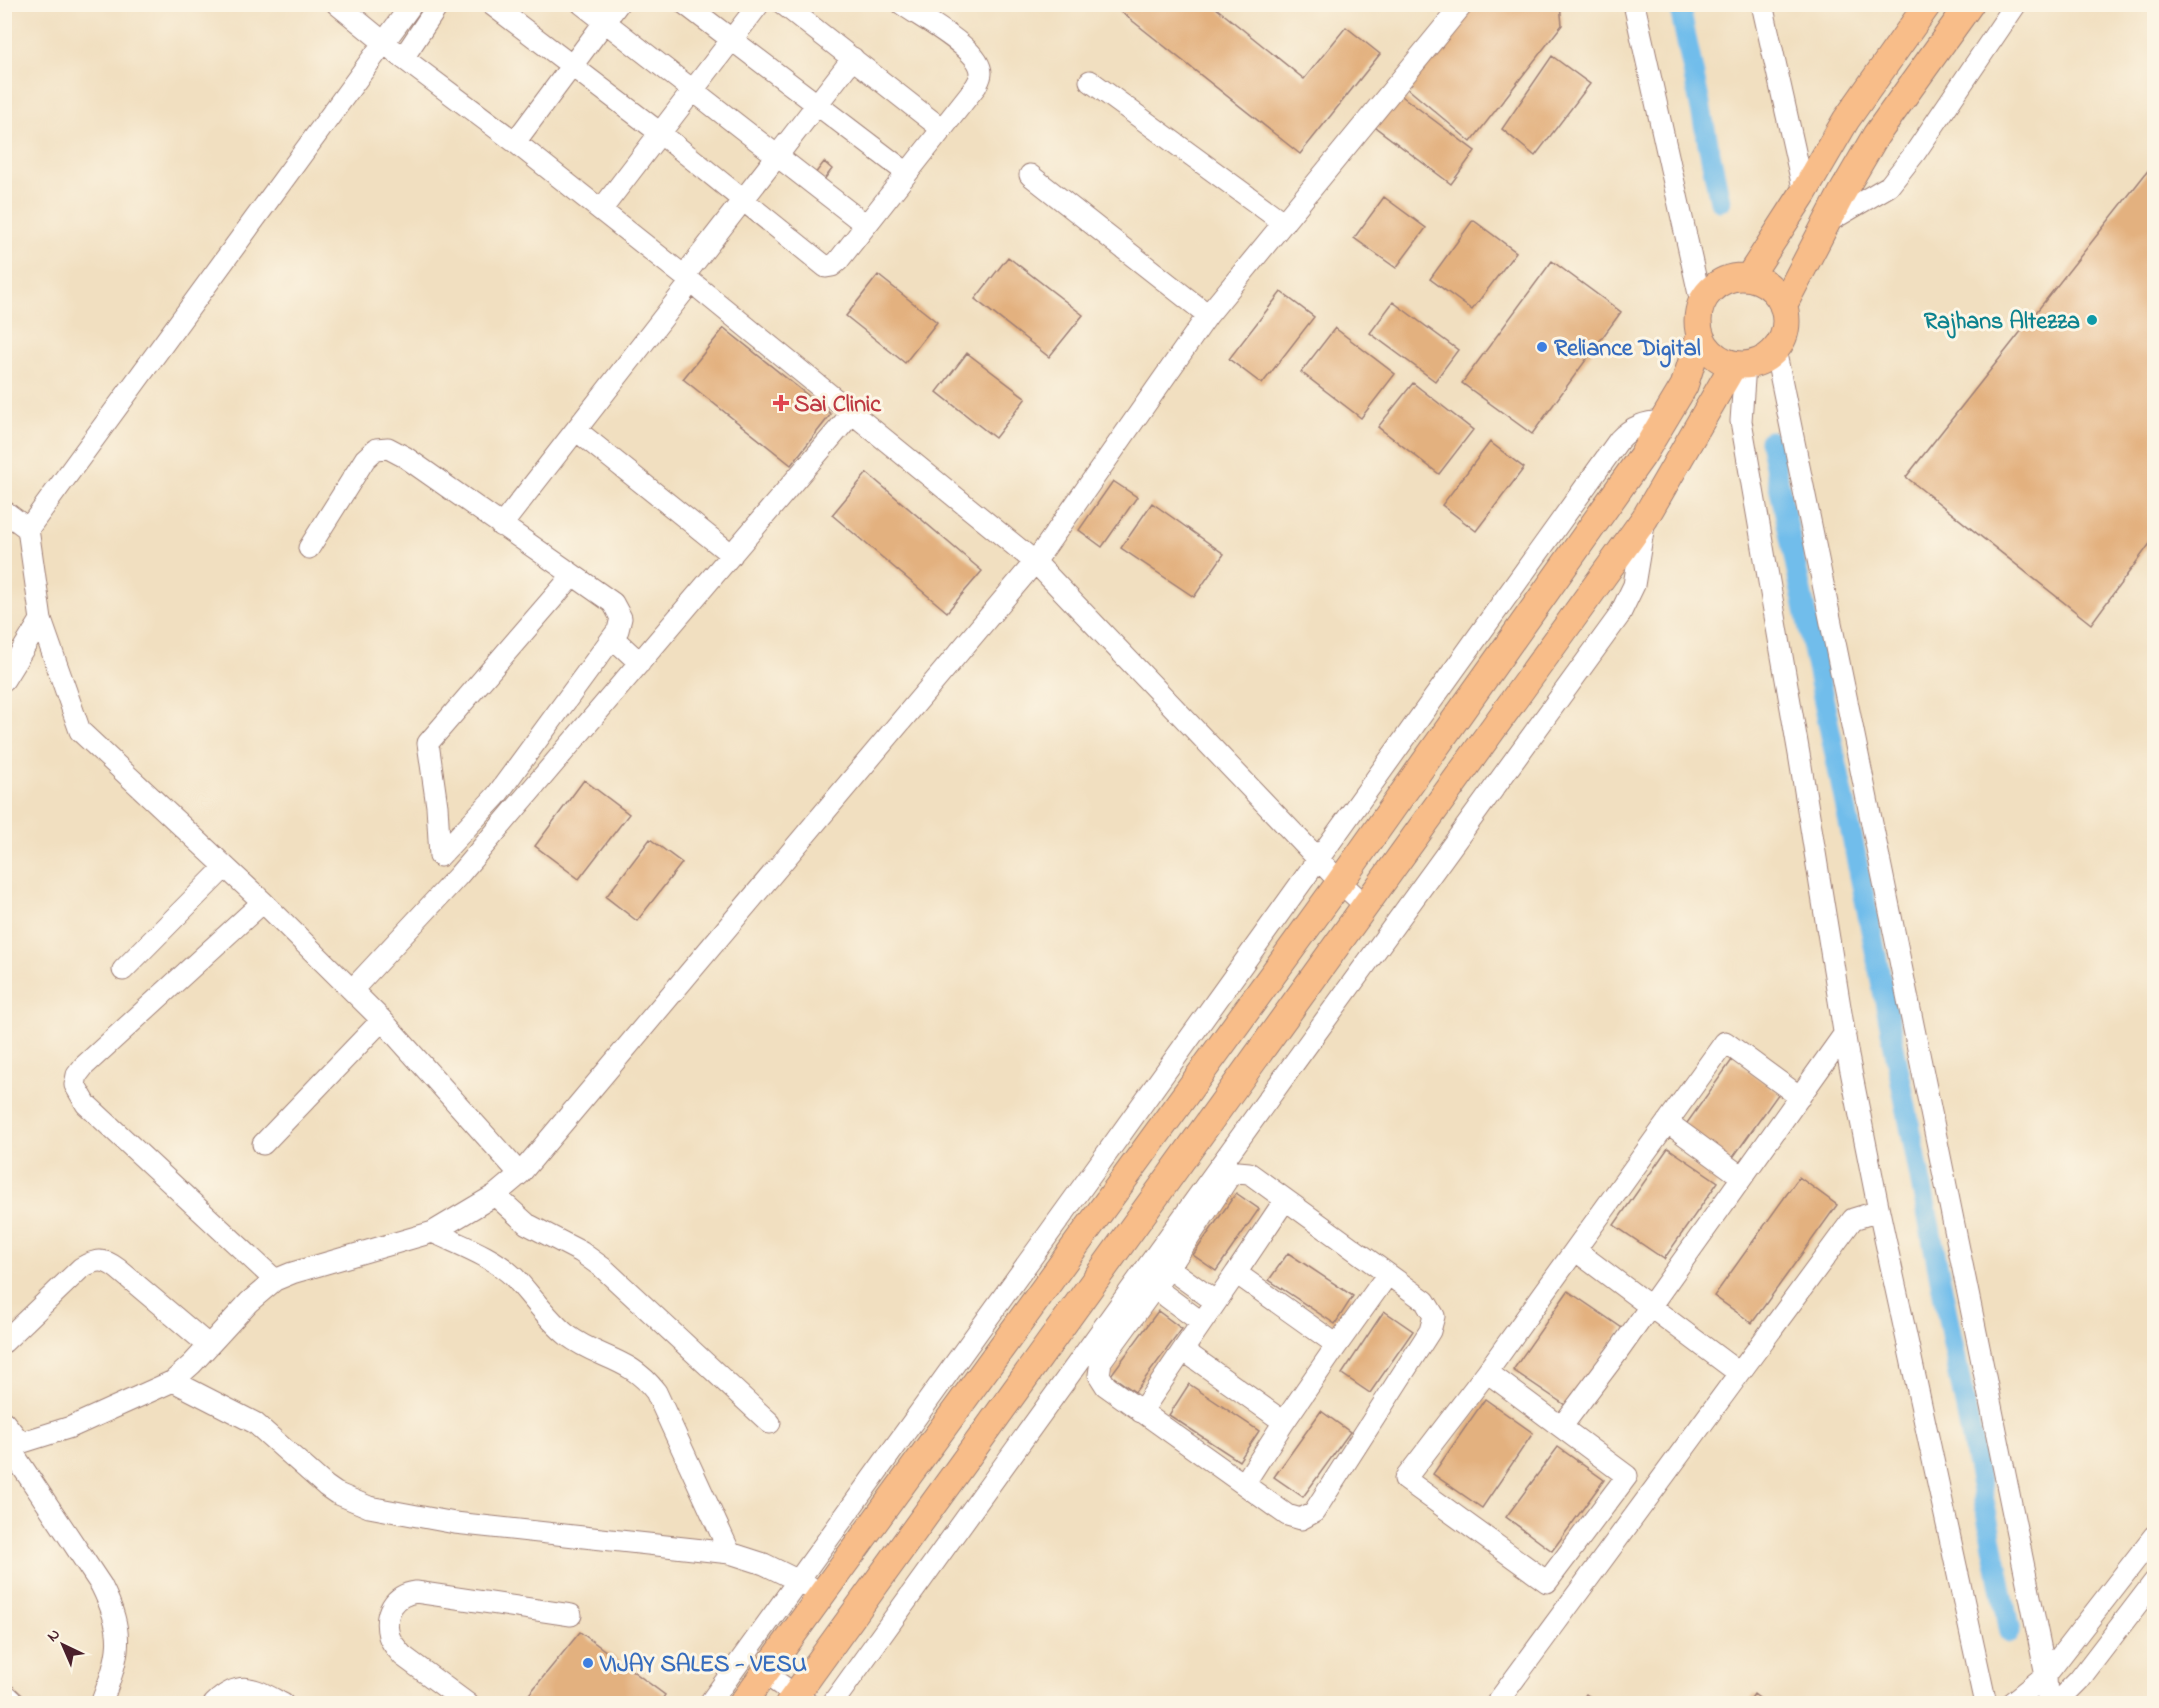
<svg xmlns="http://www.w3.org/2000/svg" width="2159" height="1708" viewBox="0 0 2159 1708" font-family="'Indie Flower',sans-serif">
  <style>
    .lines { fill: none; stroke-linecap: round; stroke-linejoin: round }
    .canal { stroke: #71bdeb; stroke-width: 21 }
    .building { fill: #e3b17f }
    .minor-casing { stroke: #9e7f76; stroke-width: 23 }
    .major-casing { stroke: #9e7f76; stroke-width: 29 }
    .minor { stroke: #fff; stroke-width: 21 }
    .major { stroke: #f8bd89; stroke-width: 27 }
    .culture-dot { fill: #0f9aa8; stroke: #fcf5e5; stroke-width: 2 }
    .shop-dot { fill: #3f7fe0; stroke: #fcf5e5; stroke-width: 2 }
    .health-dot { fill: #e0444e; stroke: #fcf5e5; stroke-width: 2 }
    .labels { text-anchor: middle; stroke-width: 6; stroke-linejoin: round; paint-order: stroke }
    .culture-label { font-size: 24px; font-weight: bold; fill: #0d838f; stroke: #fcf5e5; text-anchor: end }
    .shop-label { font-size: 24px; font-weight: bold; fill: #366cbe; stroke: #fcf5e5; text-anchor: start }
    .health-label { font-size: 24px; font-weight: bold; fill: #be3a42; stroke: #fcf5e5; text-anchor: start }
  </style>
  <rect width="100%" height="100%" fill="#fcf5e5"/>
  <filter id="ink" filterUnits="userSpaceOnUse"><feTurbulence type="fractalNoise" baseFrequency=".0167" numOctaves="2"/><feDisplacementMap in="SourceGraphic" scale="12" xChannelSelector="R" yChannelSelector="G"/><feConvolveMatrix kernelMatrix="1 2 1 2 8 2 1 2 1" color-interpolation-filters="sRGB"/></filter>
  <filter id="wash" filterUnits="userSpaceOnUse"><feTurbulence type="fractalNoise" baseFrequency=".008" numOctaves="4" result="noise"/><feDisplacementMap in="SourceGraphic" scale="24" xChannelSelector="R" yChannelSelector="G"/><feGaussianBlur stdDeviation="1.35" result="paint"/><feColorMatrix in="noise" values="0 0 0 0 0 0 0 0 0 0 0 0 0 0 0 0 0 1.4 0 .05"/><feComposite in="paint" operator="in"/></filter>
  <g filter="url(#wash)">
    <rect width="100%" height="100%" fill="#f1dfc0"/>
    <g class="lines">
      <!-- canal -->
      <path class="canal" d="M1679,4L1720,201
        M1770,441L1866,905L2010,1632"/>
    </g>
    <g id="blocks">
      <!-- building -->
      <path class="building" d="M1118,4H1211L1304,79L1346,27L1380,54L1300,154L1115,7Z
        M1475,4H1560L1562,25L1471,142L1407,88Z
        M1552,56L1590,84L1535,156L1502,129Z
        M1399,94L1475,151L1451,184L1375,127Z
        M824,162L832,169L820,185L811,179Z
        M2154,163V538L2091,624L1906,477Z
        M1384,197L1426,228L1396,268L1354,238Z
        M1473,220L1516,252L1472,310L1430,279Z
        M1008,257L1083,315L1049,357L975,299Z
        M1552,261L1621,312L1532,434L1462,383Z
        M878,275L937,322L905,363L846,316Z
        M1281,292L1314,317L1262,384L1229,359Z
        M1393,302L1458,350L1435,381L1370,333Z
        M724,328L831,414L791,465L683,379Z
        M1335,328L1395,374L1361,418L1301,372Z
        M967,353L1026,398L995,438L937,392Z
        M1413,383L1473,430L1439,474L1378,427Z
        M1490,442L1524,468L1476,531L1442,505Z
        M867,473L982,571L947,612L832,515Z
        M1113,481L1137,497L1102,547L1079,530Z
        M1152,503L1224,554L1194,597L1121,548Z
        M584,780L629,814L579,879L535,846Z
        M650,839L682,863L637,921L606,897Z
        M1732,1060L1779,1093L1729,1163L1682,1130Z
        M1668,1148L1718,1182L1664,1259L1614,1225Z
        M1799,1177L1837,1205L1752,1323L1714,1296Z
        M1236,1193L1259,1209L1216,1271L1193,1255Z
        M1288,1253L1353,1296L1335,1324L1269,1280Z
        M1568,1291L1622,1328L1568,1407L1513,1370Z
        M1158,1311L1182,1329L1135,1392L1111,1375Z
        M1384,1311L1413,1331L1370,1393L1342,1374Z
        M1189,1384L1259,1431L1239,1461L1169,1415Z
        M1485,1399L1533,1433L1482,1508L1433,1474Z
        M1321,1411L1350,1432L1303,1497L1274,1477Z
        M1558,1447L1604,1480L1552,1551L1506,1517Z
        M580,1632L665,1695L659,1704H521Z
        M1586,1694L1601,1704H1579Z
        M1754,1694L1767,1704H1747Z"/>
    </g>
  </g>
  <g filter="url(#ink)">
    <use href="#blocks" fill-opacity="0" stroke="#9e7f76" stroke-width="1.5"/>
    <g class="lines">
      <defs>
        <path id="minor" d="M337,4L403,58L515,142L684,276L1035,562L1340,882L1366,906
          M412,4L28,529L41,620L80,731L263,902L382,1020L520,1174L1035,562L1208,315L1463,4
          M491,4L660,133L826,267L832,266L838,261L976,86C978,82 981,78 981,73C981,49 921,18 902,4
          M582,4L866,225
          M685,4L907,173
          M783,4L942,129
          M1634,4L1701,303
          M1762,4L1804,192
          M403,58L439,4
          M1090,81L1284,223
          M515,142L618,4
          M1030,175L1208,315
          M601,210L759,4
          M1826,223L1889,186L1915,153L2016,4
          M684,276L853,58
          M1775,349L2046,1675L2047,1704
          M1745,365L1741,421L1799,754L1848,1056L1879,1211L1986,1704
          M576,430L732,555
          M4,511L28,529
          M501,526L691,282
          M309,548L365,459L376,449L388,448L405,457L613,603L621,618L618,630L496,796L440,856L437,806L428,743L573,575
          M613,638L640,663
          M4,680L41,620
          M263,902L84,1066L77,1075L75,1085L86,1104L275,1280
          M123,970L225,867
          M352,990L458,876L853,412
          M1667,1122L1742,1177
          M263,1144L382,1020
          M1238,1172L1249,1173L1425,1301L1434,1316L1430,1331L1314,1512L1301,1519L1287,1515L1106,1386L1099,1375L1101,1361L1169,1268L1229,1177Z
          M495,1195L527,1224L581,1252L603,1268L770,1423
          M433,1232C460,1245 492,1256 514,1277C532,1296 547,1319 567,1335C598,1359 630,1357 656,1392L730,1553
          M1575,1250L1739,1373
          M1159,1261L1216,1302
          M1236,1273L1337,1345L1284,1422L1183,1350Z
          M1236,1273L1285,1200
          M1144,1280L1201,1322
          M4,1342L81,1268C96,1259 104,1258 118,1269L208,1345
          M1337,1345L1388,1274
          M1487,1372L1405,1479L1547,1582L1627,1476L1487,1372L1725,1042L1800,1097
          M173,1381L255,1423L326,1486L336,1493L369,1507L455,1523L730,1553L764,1564L809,1586
          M1141,1412L1183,1350
          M4,1422L21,1443
          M1562,1426L1617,1353L1845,1033
          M9,1447L101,1585C126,1635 120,1653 101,1704
          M4,1448L71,1427L173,1381L192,1364L249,1302L275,1280L292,1273L433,1232L495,1195L520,1174
          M1244,1484L1284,1422
          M764,1673L808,1704
          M4,1693L16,1704
          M214,1704C241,1678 255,1689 283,1704
          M468,1704L403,1656C398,1650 391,1643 389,1636C383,1613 394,1595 416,1592L571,1615
          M709,1704L1123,1131L1619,440C1632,426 1645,422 1663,421
          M832,1704C1095,1341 1354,977 1619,616L1634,585L1645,519
          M1496,1704L1853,1219L1879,1211
          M2010,1704L2046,1675L2154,1536
          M2055,1704L2079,1680L2154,1582"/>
        <path id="major" d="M1749,277L1804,192L1846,120L1928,4
          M1698 321a44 44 0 1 1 88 0a44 44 0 1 1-88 0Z
          M1783,306L1842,193L1876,135L1970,4
          M742,1704L1340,882L1642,456L1684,386L1700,336
          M789,1704L1645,518L1734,364"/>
      </defs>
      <!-- minor casing -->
      <use href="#minor" class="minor-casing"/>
      <!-- major casing -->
      <use href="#major" class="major-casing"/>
      <!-- minor -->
      <use href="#minor" class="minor"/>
      <!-- major -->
      <use href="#major" class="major"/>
    </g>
  </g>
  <!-- markers -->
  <circle class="culture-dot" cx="2092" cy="320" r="6"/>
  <g class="shop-dot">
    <circle cx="1542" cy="347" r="6"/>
    <circle cx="588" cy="1663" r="6"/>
  </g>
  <path class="health-dot" d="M778 394h6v6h6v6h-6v6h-6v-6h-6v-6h6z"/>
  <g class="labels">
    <!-- culture labels -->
    <g class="culture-label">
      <text x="2080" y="328">Rajhans Altezza</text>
    </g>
    <!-- shop labels -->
    <g class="shop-label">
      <text x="1554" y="355">Reliance Digital</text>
      <text x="600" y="1671">VIJAY SALES - VESU</text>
    </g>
    <!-- health labels -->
    <g class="health-label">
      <text x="794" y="411">Sai Clinic</text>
    </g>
  </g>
  <!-- margin -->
  <rect width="2159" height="1708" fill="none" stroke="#fcf5e5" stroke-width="24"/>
  <!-- north arrow -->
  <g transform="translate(63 1645) rotate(316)" stroke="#fcf5e5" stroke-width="4.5" paint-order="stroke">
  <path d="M0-4.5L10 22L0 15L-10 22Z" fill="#4a1f2b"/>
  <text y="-9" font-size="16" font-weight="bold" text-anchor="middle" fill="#4a1f2b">N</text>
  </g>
</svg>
